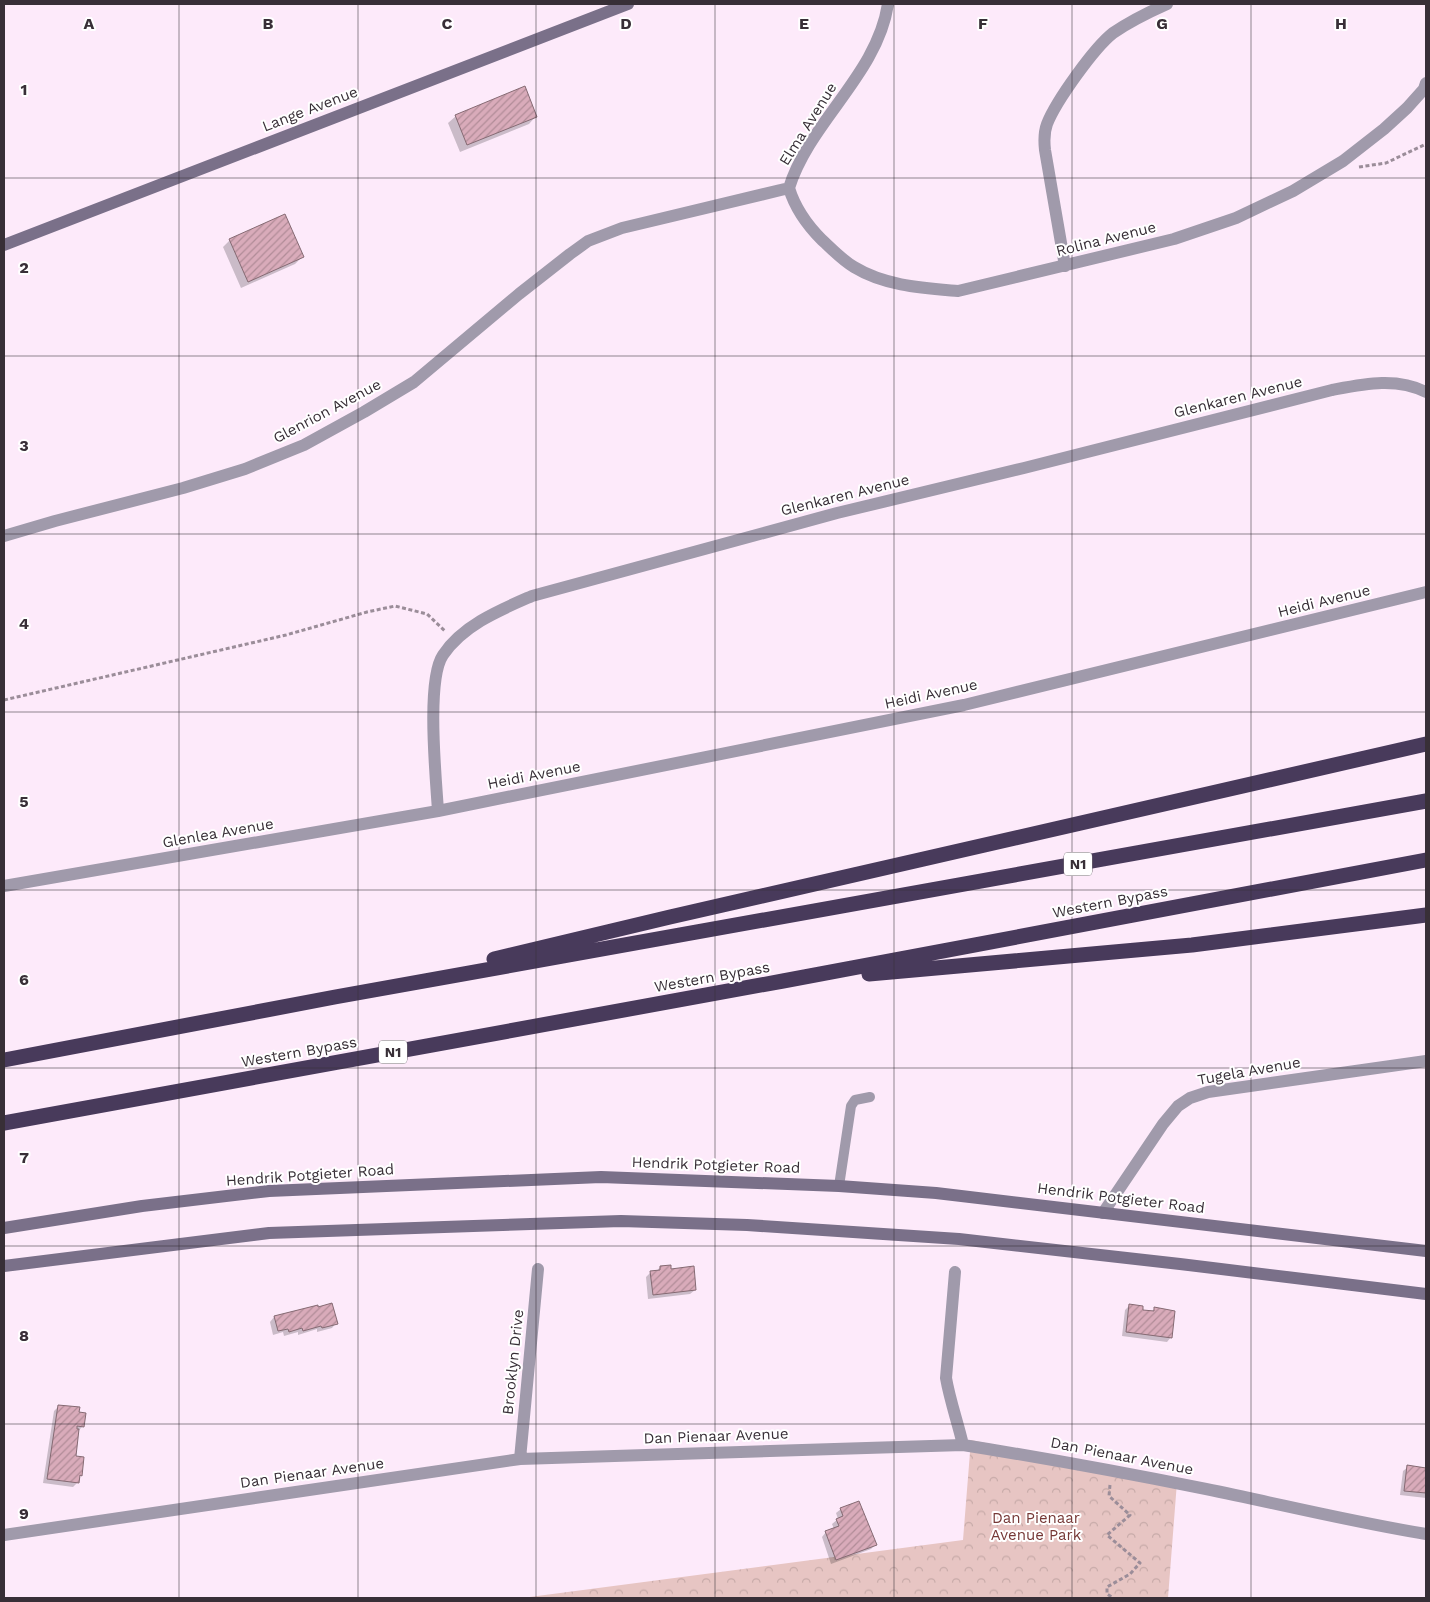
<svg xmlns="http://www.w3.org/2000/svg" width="1430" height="1602" viewBox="0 0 1430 1602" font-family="'Work Sans',sans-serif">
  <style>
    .park { fill: url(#park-crowns) }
    .shadow { fill: #0003 }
    .building { fill: url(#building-hatch); stroke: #856a73 }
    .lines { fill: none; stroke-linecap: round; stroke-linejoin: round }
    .path { stroke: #9b8d99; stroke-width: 3; stroke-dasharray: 4 2.5; stroke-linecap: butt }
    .lane { stroke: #a09aab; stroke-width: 10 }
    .street { stroke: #a09aab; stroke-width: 12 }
    .secondary { stroke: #7a7089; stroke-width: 12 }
    .highway { stroke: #483a5b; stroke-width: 15 }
    .grid { fill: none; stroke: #382f37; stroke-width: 1; stroke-opacity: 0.55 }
    .labels { text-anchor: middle; stroke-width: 4; stroke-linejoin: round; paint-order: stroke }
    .shield { fill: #fff; stroke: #746d73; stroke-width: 1 }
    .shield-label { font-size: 14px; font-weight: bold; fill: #382f37 }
    .street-label { font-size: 15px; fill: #382f37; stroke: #fff }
    .park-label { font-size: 15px; fill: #763836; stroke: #fff }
    .grid-label { font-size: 16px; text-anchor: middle; font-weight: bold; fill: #382f37; stroke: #fff; stroke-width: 4; stroke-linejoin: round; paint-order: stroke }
  </style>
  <defs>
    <pattern id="park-crowns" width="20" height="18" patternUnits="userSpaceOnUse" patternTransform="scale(1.25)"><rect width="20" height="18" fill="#e7c5c3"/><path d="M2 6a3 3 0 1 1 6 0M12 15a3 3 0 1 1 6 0" fill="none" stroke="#c7aaa8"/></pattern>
    <pattern id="building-hatch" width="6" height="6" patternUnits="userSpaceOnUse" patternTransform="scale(1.25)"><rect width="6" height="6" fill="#d9abba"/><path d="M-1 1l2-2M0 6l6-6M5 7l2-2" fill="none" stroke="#b18c98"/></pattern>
  </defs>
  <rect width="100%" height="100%" fill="#fdeafa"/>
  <!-- park -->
  <path class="park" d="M971,1440L1177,1482L1168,1598H522L963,1540Z"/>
  <!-- shadow -->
  <path class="shadow" d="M456,116H536L529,124L460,152L448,123Z
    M230,240L302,257L295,264L241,288L223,247Z
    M660,1267L670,1270L695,1290L690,1294L648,1299L646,1277L651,1272H656Z
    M1130,1305L1141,1311L1151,1312L1154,1309L1171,1337L1167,1342L1122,1336L1125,1310Z
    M274,1317L336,1323L332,1328L317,1332V1329L298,1335V1332L284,1336L283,1332L273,1335L270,1322Z
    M59,1406L77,1414L83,1426L78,1431L74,1457L81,1475L78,1478V1482L73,1487L43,1483L54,1411Z
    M1408,1467L1426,1469V1498L1400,1495L1403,1471Z
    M841,1509L875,1545L871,1549L831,1564L822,1537L826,1532L834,1529L832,1524L838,1519L836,1513Z"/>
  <!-- building -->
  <path class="building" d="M525,86L537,117L467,145L455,115Z
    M285,214L304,257L248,282L229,239Z
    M671,1265V1269L694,1266L696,1290L653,1295L650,1271L660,1270V1266Z
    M332,1303L338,1324L322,1328L321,1326L303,1331L302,1328L289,1332L288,1329L278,1331L274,1316L318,1305V1307Z
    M1129,1304L1143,1306V1310L1154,1311V1307L1175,1311L1172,1338L1126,1332Z
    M58,1405L80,1407L79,1412L86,1413L84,1427L77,1426V1429H79L76,1456L84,1457L82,1476L80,1475L79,1483L47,1479Z
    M1407,1465L1426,1468V1493L1404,1491Z
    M859,1501L877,1545L836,1560L825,1531L839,1526L836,1519L843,1516L840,1508Z"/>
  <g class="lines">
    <!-- path -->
    <path class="path" d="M1359,167L1386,163L1426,144
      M4,700L286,635L367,612L395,606L427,614L446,632
      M1110,1485L1109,1496L1130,1515L1107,1535L1140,1563L1130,1574L1107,1587V1594L1113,1598"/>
    <!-- lane -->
    <path class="lane" d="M839,1186L851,1106L855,1100L870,1097"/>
    <!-- street -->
    <path class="street" d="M789,188C795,208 807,225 822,240C832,249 842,260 854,267C885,286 923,288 958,291L1174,239L1236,218L1293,191L1343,161L1384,129L1407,108L1424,89L1426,83
      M789,188C810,121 877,75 888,4
      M1065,266L1045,150C1044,141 1044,132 1047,124C1056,101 1094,48 1113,33C1129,22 1149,12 1167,4
      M4,536L55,521L183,488L245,469L304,445L364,412L414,382L519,294L570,254L588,241L622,228L789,188
      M438,811C436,778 426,680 443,655C463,625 500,610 532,596L837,513L1024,468L1332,390C1364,384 1396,377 1426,392
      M4,886L438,811L964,705L1426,592
      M1103,1213L1163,1124L1178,1106L1190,1098L1208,1092L1426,1061
      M955,1272L946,1378C950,1401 958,1423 963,1445
      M520,1459L538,1269
      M4,1535L520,1459L963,1445C1045,1458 1126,1473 1206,1489C1280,1504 1352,1522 1426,1534"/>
    <!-- secondary -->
    <path class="secondary" d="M4,245L628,4
      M4,1228L142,1206L269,1191L601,1177L839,1186L936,1193L1426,1251
      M4,1266L269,1233L621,1221L747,1225L959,1239L1180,1264L1426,1294"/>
    <!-- highway -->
    <path class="highway" d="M494,959L670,917L1426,744
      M869,974L1192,945L1426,915
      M4,1060L335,997L1426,801
      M4,1123L783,981L1426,860"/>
  </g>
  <!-- grid -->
  <path class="grid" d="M179,4V1598M358,4V1598M536,4V1598M715,4V1598M894,4V1598M1072,4V1598M1251,4V1598M4,178H1426M4,356H1426M4,534H1426M4,712H1426M4,890H1426M4,1068H1426M4,1246H1426M4,1424H1426"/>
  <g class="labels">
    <!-- shield labels -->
    <g class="shield">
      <rect x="1064" y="852.5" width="28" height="23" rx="4"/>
      <rect x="379" y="1040.5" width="28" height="23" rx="4"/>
    </g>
    <g class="shield-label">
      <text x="1078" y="869">N1</text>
      <text x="393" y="1057">N1</text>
    </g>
    <!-- street labels -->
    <g class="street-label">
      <text transform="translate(310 109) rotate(-21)" y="5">Lange Avenue</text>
      <text transform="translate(808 124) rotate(-58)" y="5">Elma Avenue</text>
      <text transform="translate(1106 239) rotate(-14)" y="5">Rolina Avenue</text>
      <text transform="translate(1238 397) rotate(-14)" y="5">Glenkaren Avenue</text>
      <text transform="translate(327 411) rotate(-28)" y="5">Glenrion Avenue</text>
      <text transform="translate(845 495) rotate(-14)" y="5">Glenkaren Avenue</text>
      <text transform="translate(1324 601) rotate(-14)" y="5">Heidi Avenue</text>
      <text transform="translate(931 694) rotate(-12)" y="5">Heidi Avenue</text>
      <text transform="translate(534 775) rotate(-11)" y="5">Heidi Avenue</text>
      <text transform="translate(218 833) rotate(-10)" y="5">Glenlea Avenue</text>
      <text transform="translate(1110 902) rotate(-11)" y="5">Western Bypass</text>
      <text transform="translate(712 977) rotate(-10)" y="5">Western Bypass</text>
      <text transform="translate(299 1052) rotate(-10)" y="5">Western Bypass</text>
      <text transform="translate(1249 1071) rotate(-10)" y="5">Tugela Avenue</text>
      <text transform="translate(716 1165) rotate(2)" y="5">Hendrik Potgieter Road</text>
      <text transform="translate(310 1175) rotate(-4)" y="5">Hendrik Potgieter Road</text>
      <text transform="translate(1121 1198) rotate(7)" y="5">Hendrik Potgieter Road</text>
      <text transform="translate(513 1362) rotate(-84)" y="5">Brooklyn Drive</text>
      <text transform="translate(716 1436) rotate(-2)" y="5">Dan Pienaar Avenue</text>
      <text transform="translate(1122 1456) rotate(11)" y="5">Dan Pienaar Avenue</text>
      <text transform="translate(312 1473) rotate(-8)" y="5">Dan Pienaar Avenue</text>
    </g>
    <!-- park labels -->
    <g class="park-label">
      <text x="1036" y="1523">Dan Pienaar<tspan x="1036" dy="17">Avenue Park</tspan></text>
    </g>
  </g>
  <g class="grid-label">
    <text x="89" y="29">A</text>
    <text x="268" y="29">B</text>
    <text x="447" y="29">C</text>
    <text x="626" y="29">D</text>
    <text x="804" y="29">E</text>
    <text x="983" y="29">F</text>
    <text x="1162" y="29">G</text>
    <text x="1341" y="29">H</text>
    <text x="24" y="95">1</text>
    <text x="24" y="273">2</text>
    <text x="24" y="451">3</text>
    <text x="24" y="629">4</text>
    <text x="24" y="807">5</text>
    <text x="24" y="985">6</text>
    <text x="24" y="1163">7</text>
    <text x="24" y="1341">8</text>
    <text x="24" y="1519">9</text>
  </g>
  <!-- border -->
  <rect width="1430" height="1602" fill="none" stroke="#382f37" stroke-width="10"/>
</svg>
